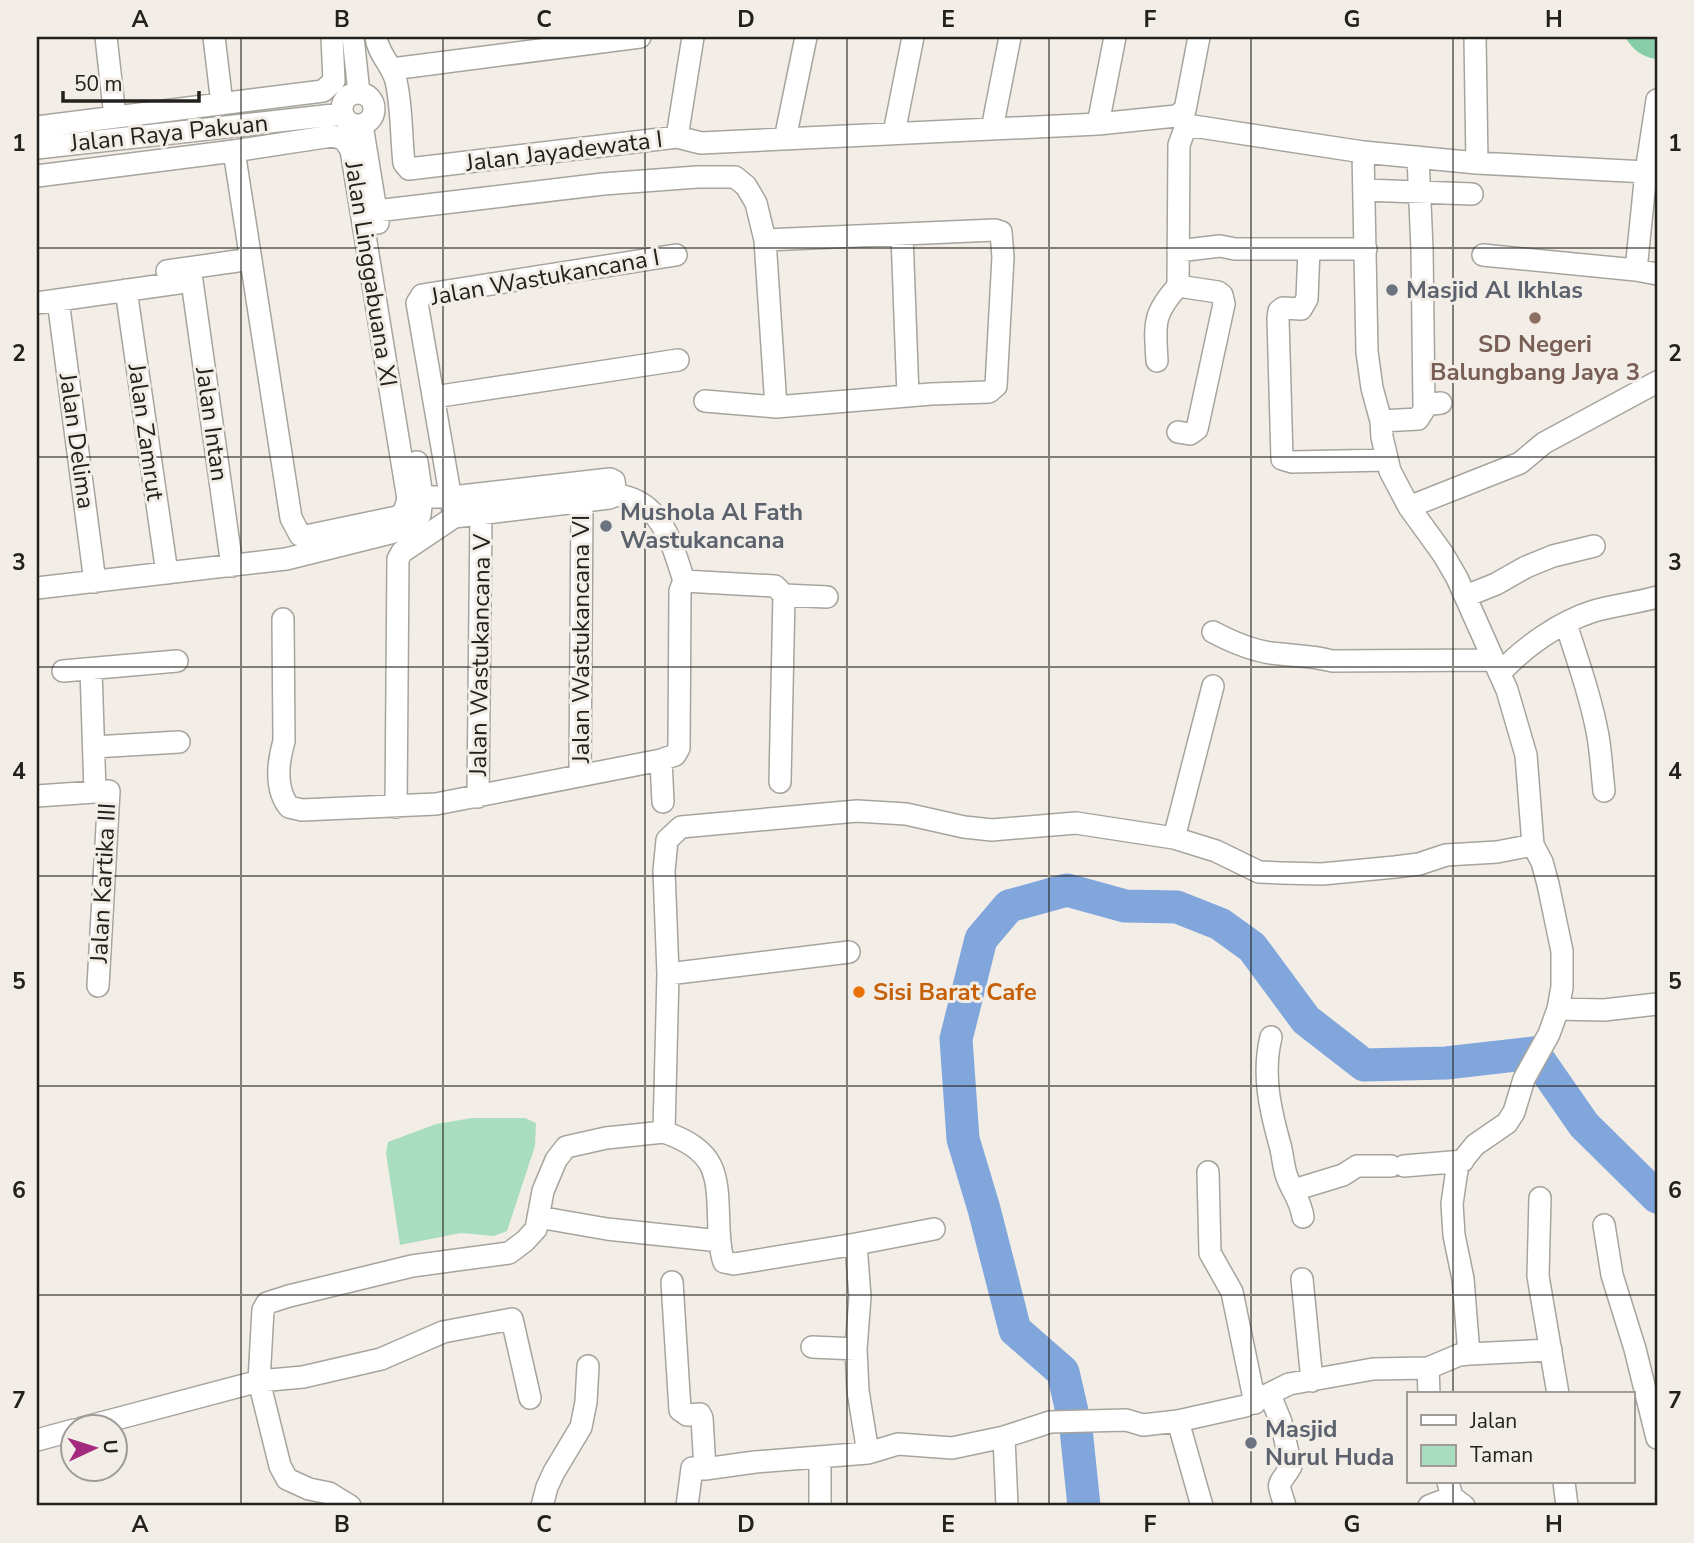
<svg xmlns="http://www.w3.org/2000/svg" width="1694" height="1543" font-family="'Nunito Sans',sans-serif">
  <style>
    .green { fill: #a9ddc0 }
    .forest { fill: #87cda7 }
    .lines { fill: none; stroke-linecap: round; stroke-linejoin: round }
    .river { stroke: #80a6dc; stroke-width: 33 }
    .minor-casing { stroke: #a7a49d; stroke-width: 24 }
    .minor { stroke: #fff; stroke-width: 21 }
    .grid { fill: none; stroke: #22211e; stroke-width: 2; stroke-opacity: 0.55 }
    .worship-dot { fill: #6b7280; stroke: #f2eee7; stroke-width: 2.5 }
    .education-dot { fill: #8d6e63; stroke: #f2eee7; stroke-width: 2.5 }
    .food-dot { fill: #e8710a; stroke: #f2eee7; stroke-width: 2.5 }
    .labels { text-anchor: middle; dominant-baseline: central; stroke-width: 6; stroke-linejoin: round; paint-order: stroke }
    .street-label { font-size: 24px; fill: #22211e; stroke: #f2eee7 }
    .worship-label { font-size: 24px; font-weight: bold; fill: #5b616d; stroke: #f2eee7; text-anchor: start }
    .education-label { font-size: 24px; font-weight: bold; fill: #785e54; stroke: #f2eee7 }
    .food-label { font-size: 24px; font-weight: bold; fill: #c56008; stroke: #f2eee7; text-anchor: start }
    .neatline { fill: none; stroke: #22211e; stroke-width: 2.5 }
    .grid-label { font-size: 23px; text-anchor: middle; font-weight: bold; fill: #22211e }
  </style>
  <rect width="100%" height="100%" fill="#f2eee7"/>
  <path class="green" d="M472 1118H525L536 1123 535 1146 507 1231 494 1236 461 1233 400 1245 386 1153 388 1142 436 1124Z"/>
  <path class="forest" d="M1625 37H1657V59C1643 58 1632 49 1625 37Z"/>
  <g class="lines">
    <path class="river" d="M1084 1506 1076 1429 1063 1372 1015 1330 984 1209 963 1139 956 1039 981 939 1009 906 1067 890 1125 906 1177 907 1220 924 1252 947 1306 1020 1364 1065 1446 1063 1534 1053 1584 1125 1657 1197"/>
    <defs>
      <path id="minor" d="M106 37 115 117
        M214 37 222 104
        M353 37 359 93
        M376 37C378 54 392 65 396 81 402 107 401 137 404 163L409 169 677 137 701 143 743 141 1098 124 1176 116 1185 110 1199 37
        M1475 37 1477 163
        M392 69 640 37
        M342 109a16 16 0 1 1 32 0a16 16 0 1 1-32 0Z
        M1098 124 1115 37
        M362 125 378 223
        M37 127 323 91 334 81 332 37
        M992 129 1010 37
        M894 133 913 37
        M332 136 344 139 351 150 408 499 404 512 397 517 306 536 300 535 291 518 234 151Z
        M677 137 693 37
        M785 139 806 37
        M37 148 342 114
        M1418 157 1422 249 1424 405 1441 403
        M37 176 234 151
        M1364 190 1472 194
        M376 211 603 184 697 177H735L746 186 756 203 765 240 776 407 931 394 989 392 996 386 1003 257 1001 232 995 230 765 240
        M902 235 908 396
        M1309 249 1307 299 1301 309 1283 308 1279 311 1278 318 1282 459 1292 462 1387 460
        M1178 251 1220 246 1235 249H1366
        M1483 255 1636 270 1657 274
        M1636 270 1646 172
        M167 271 251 259
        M126 290 167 573
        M58 300 95 582
        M37 303 192 281 232 566
        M1157 361C1155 324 1152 315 1178 286
        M434 397 678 360
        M705 401 776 407
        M1381 421 1418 419 1427 405
        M1178 432 1190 434 1197 429 1224 304 1222 295 1218 292 1178 286 1179 145 1184 131 1193 126 1363 152
        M616 495C661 500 672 543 684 581
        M1409 507 1520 463 1544 443 1657 382
        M453 511 417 303 422 295 676 255
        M684 581 775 586 784 595 780 782
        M37 588 286 559 402 530 420 515 422 497 417 462
        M784 595 827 597
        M1466 596 1496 584 1526 567 1553 556 1594 546
        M283 619 284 741C278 762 275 789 289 807L302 810 436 804 661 760 675 755 679 748 680 591 684 581
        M1566 624C1578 661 1591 698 1598 736 1601 754 1602 773 1604 791
        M1213 632C1232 642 1250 650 1271 653 1292 656 1311 655 1332 661L1494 660
        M91 669 95 792
        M63 671 177 661
        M1500 673C1524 647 1559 622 1594 611 1615 605 1636 603 1657 597
        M94 747 179 742
        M661 760 663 802
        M580 776 582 502
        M37 796 109 791 98 986
        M478 797 481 513
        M396 807 398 559 402 552 454 517 609 498 616 495 614 481 610 479 452 497H422
        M1174 838 1213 686
        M668 974 849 952
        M1558 1009 1604 1010 1657 1004
        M1271 1037C1262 1074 1270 1109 1280 1145 1283 1155 1283 1167 1287 1177 1293 1193 1300 1199 1303 1217
        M664 1132C721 1152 717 1177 719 1230 720 1241 720 1252 724 1262L734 1264 856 1244 860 1297 856 1349 858 1391 868 1453
        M1404 1166 1463 1161
        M1208 1172 1210 1253 1232 1292 1255 1403
        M1294 1190 1343 1175 1357 1166H1391
        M1540 1198 1538 1276 1558 1394
        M538 1217 607 1229 720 1241
        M1604 1225 1612 1275 1635 1349 1657 1438
        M856 1244 934 1229
        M1302 1279 1312 1381
        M672 1282 680 1410 687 1415 700 1414 702 1418 705 1469
        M812 1347 856 1349
        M1469 1354 1463 1279 1454 1235 1452 1204 1456 1176 1458 1166 1475 1145 1507 1123 1514 1112 1524 1079 1549 1034 1558 1009 1562 987V951L1548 884 1542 862 1533 845 1526 755 1507 690 1457 578 1443 554 1409 507 1390 471 1382 437 1381 421 1372 388 1367 352 1363 152 1477 163 1646 172 1657 100
        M1428 1368 1429 1394
        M1270 1395 1281 1422 1291 1466C1278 1489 1276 1477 1285 1506
        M1178 1421 1202 1506
        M82 1428 259 1381 303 1377 381 1359 443 1332 512 1319 530 1398
        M1004 1437 1007 1506
        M37 1440 74 1430
        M1448 1482 1452 1497 1464 1506
        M1564 1482 1567 1506
        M350 1506 329 1493 309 1489 287 1479 280 1466 259 1381 263 1310 267 1303 289 1296 412 1266 509 1253 525 1241 536 1229 543 1191 556 1160 566 1147 606 1138 664 1132 668 974 664 871 667 840 681 827 857 811 906 814 964 827 992 830 1076 823 1174 838 1216 851 1259 872 1281 873 1322 874 1395 867 1419 864 1446 855 1497 852 1533 845
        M542 1506 547 1487 554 1472 581 1427 586 1402 588 1366
        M687 1506 692 1468 705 1469 755 1462 868 1453 898 1444 952 1448 1004 1437 1050 1422 1126 1420 1143 1425 1178 1421 1245 1406 1289 1384 1373 1369 1428 1368 1459 1355 1469 1354 1551 1350
        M820 1506V1457
        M1429 1506 1452 1497"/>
    </defs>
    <use href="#minor" class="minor-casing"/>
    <use href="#minor" class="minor"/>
  </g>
  <path class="grid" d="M241 37V1506M443 37V1506M645 37V1506M847 37V1506M1049 37V1506M1251 37V1506M1453 37V1394M37 248H1657M37 457H1657M37 667H1657M37 876H1657M37 1086H1657M37 1295H1657M1453 1482V1506"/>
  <g class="worship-dot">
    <circle cx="1392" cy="290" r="7"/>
    <circle cx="606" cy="526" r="7"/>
    <circle cx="1251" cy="1443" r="7"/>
  </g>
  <circle class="education-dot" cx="1535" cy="318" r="7"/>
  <circle class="food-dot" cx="859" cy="992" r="7"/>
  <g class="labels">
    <g class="street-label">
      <text transform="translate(169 133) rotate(-6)">Jalan Raya Pakuan</text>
      <text transform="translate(564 151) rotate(-7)">Jalan Jayadewata I</text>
      <text transform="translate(371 274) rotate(81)">Jalan Linggabuana XI</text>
      <text transform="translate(545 277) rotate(-10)">Jalan Wastukancana I</text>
      <text transform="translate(212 424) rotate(82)">Jalan Intan</text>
      <text transform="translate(146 432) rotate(82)">Jalan Zamrut</text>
      <text transform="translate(77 441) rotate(82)">Jalan Delima</text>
      <text transform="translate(581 639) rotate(-90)">Jalan Wastukancana VI</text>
      <text transform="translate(480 655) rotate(-89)">Jalan Wastukancana V</text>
      <text transform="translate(103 883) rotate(-87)">Jalan Kartika III</text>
    </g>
    <g class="worship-label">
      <text x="1406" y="290">Masjid Al Ikhlas</text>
      <text x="620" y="512">Mushola Al Fath<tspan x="620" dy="28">Wastukancana</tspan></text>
      <text x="1265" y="1429">Masjid<tspan x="1265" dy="28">Nurul Huda</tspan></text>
    </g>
    <g class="education-label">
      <text x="1535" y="344">SD Negeri<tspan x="1535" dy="28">Balungbang Jaya 3</tspan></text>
    </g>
    <g class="food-label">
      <text x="873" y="992">Sisi Barat Cafe</text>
    </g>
  </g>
  <rect width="1694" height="1543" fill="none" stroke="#f2eee7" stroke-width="77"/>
  <rect x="1407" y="1392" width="228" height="91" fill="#f2eee7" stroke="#9f9c97" stroke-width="2"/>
  <rect x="1421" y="1415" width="35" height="10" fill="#ffffff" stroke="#9f9c97" stroke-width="2"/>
  <text x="1470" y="1428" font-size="21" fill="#22211e">Jalan</text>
  <rect x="1421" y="1445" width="35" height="21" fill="#a9ddc0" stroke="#9f9c97" stroke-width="2"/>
  <text x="1470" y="1462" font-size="21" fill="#22211e">Taman</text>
  <g transform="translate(94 1448) rotate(86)"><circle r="33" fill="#f2eee7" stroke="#9f9c97" stroke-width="2"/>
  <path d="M0-5L12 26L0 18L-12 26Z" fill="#a42a7f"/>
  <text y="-10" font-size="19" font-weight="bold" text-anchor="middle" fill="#22211e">U</text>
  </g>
  <path d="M63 91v10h136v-10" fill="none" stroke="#22211e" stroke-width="3.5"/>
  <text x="74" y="91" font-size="21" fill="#22211e" stroke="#f2eee7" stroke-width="5" paint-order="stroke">50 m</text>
  <rect x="38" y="38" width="1618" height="1466" class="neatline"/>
  <g class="grid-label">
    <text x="140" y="27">A</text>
    <text x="342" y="27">B</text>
    <text x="544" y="27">C</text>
    <text x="746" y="27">D</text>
    <text x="948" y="27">E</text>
    <text x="1150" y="27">F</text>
    <text x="1352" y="27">G</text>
    <text x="1554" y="27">H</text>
    <text x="19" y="151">1</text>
    <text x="1675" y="151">1</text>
    <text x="19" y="361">2</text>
    <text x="1675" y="361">2</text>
    <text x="19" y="570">3</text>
    <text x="1675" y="570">3</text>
    <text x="19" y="779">4</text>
    <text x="1675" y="779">4</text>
    <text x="19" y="989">5</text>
    <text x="1675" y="989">5</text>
    <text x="19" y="1198">6</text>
    <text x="1675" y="1198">6</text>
    <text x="19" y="1408">7</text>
    <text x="1675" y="1408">7</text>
    <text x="140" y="1532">A</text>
    <text x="342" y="1532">B</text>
    <text x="544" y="1532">C</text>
    <text x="746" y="1532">D</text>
    <text x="948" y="1532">E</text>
    <text x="1150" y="1532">F</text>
    <text x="1352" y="1532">G</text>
    <text x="1554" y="1532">H</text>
  </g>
</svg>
